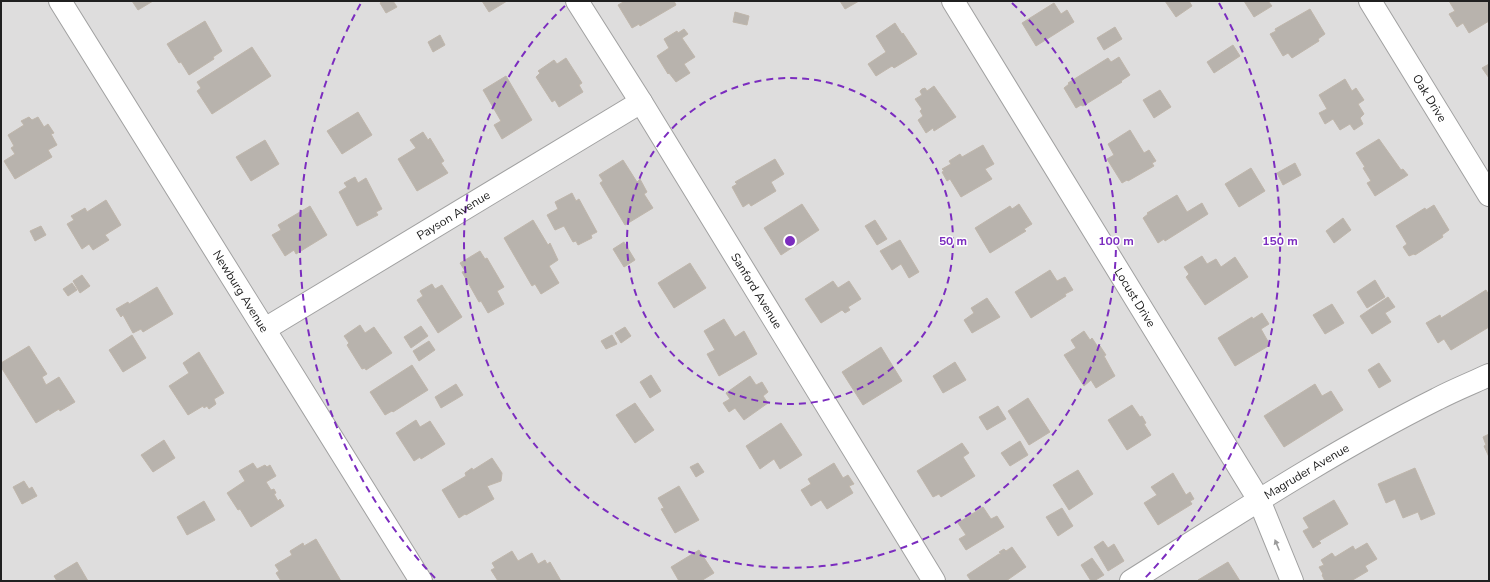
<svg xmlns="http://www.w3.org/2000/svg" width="1490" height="582" font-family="'Nunito Sans',sans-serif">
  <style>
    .residential { fill: #dedddd }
    .building { fill: #b8b3ad; stroke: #bfb6ab }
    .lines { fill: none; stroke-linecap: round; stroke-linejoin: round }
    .minor-casing { stroke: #a1a1a1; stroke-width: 24 }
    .minor { stroke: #fff; stroke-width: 22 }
    .oneway { fill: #9b9b9b }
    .ring { fill: none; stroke: #7b2cbf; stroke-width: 2; stroke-dasharray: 7 5 }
    .labels { text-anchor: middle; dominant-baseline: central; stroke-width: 3; stroke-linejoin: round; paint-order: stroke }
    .street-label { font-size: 12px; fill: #202020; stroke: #fff }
    .centre { fill: #7b2cbf; stroke: #fff; stroke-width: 2 }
    .ring-label { font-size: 12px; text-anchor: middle; font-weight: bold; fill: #7b2cbf; stroke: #fff; stroke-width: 3; stroke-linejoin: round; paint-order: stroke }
  </style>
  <rect width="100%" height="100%" fill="#efede7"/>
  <path class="residential" d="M1 1H1489V581H1Z"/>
  <path class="building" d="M132 1H153L138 10Z
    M383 1H393L397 7 386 13 380 3Z
    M482 1H507L489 12Z
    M625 1H674L676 5 640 26 639 24 632 28 618 5Z
    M840 1H859L845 9Z
    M1165 1H1189L1192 6 1176 17Z
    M1244 1H1268L1272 6 1254 17Z
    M1449 1H1489V21L1469 33 1463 23 1457 27 1449 14 1455 11Z
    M1054 3 1061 14 1067 10 1074 22 1036 46 1022 23Z
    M1310 9 1325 34 1318 39 1319 41 1292 58 1288 53 1283 56 1270 34 1276 31 1275 29Z
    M735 12 749 16 747 25 733 22Z
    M205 21 222 51 213 57 214 59 189 75 181 62 179 63 167 44Z
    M895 23 902 34 903 33 917 54 894 68 892 66 876 76 868 64 886 52 876 36Z
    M1115 27 1122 39 1104 50 1097 38Z
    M684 29 688 34 682 38 695 57 684 64 690 73 676 82 669 73 668 74 657 56 669 48 664 39 677 31 678 33Z
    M440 35 445 45 433 52 428 42Z
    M1233 45 1240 56 1214 73 1207 62Z
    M252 47 271 76 212 114 197 91 201 88 197 82Z
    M1119 57 1130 75 1121 81 1122 82 1083 106 1081 105 1076 108 1064 88 1069 84 1068 83 1108 58 1111 62Z
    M566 58 582 83 579 85 583 92 559 107 555 100 552 102 536 77 540 73 538 71 554 60 557 64Z
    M1489 64V78L1482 68Z
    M506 76 532 120 502 139 494 125 501 121 483 90Z
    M1345 79 1352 91 1356 88 1364 100 1358 104 1364 114 1360 118 1363 124 1354 130 1350 124 1340 130 1333 119 1325 124 1319 113 1327 109 1319 95Z
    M934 86 956 117 934 131 933 128 926 133 918 120 923 116 920 111 922 109 915 99 922 95 920 91 922 89 925 88 927 91Z
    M1160 90 1171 107 1154 118 1143 100Z
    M358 112 372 135 342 154 327 131Z
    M29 117 32 120 38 117 44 127 48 124 54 133 51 134 57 145 48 150 52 157 15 179 4 161 15 154 11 148 14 146 8 135 24 125 21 121Z
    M1130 130 1144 153 1149 150 1156 161 1152 163 1154 166 1128 181 1127 180 1122 183 1107 159 1114 155 1108 144Z
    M423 132 428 140 430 138 444 161 441 163 448 173 417 191 398 159 416 148 410 140Z
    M1379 139 1401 170 1403 169 1408 175 1375 196 1367 183 1371 181 1363 168 1365 167 1356 153Z
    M265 140 279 164 251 181 236 157Z
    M983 145 994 164 985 169 992 179 961 197 950 179 947 181 942 172 944 171 942 169 951 164 949 161 960 154 962 157Z
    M775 159 784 174 771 182 776 191 751 206 749 203 743 207 732 187 737 184 735 182Z
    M623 160 637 182 640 179 647 192 644 194 653 208 625 225 600 183 603 181 599 175Z
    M1295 163 1301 175 1283 185 1277 173Z
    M1251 168 1265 191 1239 207 1225 184Z
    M355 177 358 183 366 178 382 209 376 212 378 215 357 226 339 192 347 187 344 183Z
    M572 193 576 201 579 199 597 232 591 235 592 238 578 245 576 241 573 242 564 226 555 230 547 215 558 209 555 202Z
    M1177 195 1187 212 1202 203 1208 214 1165 241 1164 239 1158 243 1143 218 1148 214 1147 213Z
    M106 200 121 225 105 235 109 240 93 250 89 244 82 249 67 224 74 220 71 216 85 208 87 212Z
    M802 204 819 230 781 255 764 228Z
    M1019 204 1032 224 1024 229 1026 231 990 253 975 228 1010 206 1012 209Z
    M1434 205 1449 230 1442 235 1443 237 1415 255 1414 254 1409 256 1403 247 1407 244 1396 226 1425 208 1426 210Z
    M310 206 327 235 296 254 294 250 285 256 272 235 281 230 278 225Z
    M1343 218 1351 230 1334 243 1326 231Z
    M533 220 548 245 550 243 558 260 549 266 559 283 541 294 535 284 532 286 504 238Z
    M875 220 887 239 877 245 865 226Z
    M41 226 46 235 35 241 30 231Z
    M900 240 919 272 909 278 901 264 892 270 880 251Z
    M624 242 635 260 624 267 613 249Z
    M480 251 485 259 487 258 504 287 497 291 504 304 488 313 481 301 479 302 462 272 465 271 460 263Z
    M1202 256 1207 264 1216 259 1221 267 1235 257 1248 277 1205 305 1186 277 1189 274 1184 267Z
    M690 263 706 288 674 308 658 283Z
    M1050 270 1057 281 1065 277 1073 290 1065 294 1066 296 1031 318 1015 292Z
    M82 275 90 286 80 293 73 281Z
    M1375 280 1385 297 1367 308 1357 292Z
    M833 281 838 288 849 281 861 299 848 307 850 310 845 313 842 310 821 323 805 299Z
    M72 283 77 290 68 296 63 289Z
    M432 284 435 289 442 285 462 317 438 333 417 300 423 296 420 291Z
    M157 287 173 314 143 332 141 329 133 333 123 315 121 317 116 309 128 302 129 304Z
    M1486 290 1489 295V327L1451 350 1444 339 1438 343 1426 323 1440 315 1441 318Z
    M1388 297 1395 307 1385 313 1391 322 1372 334 1360 316Z
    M987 298 1000 317 972 333 964 320 974 313 971 308Z
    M1332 304 1344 323 1325 334 1313 315Z
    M1262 313 1269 324 1261 329 1270 345 1235 366 1218 338 1252 317 1253 319Z
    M724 319 735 337 744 331 757 354 719 376 707 354 715 350 704 331Z
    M360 325 365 333 374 327 392 353 366 370 365 368 362 369 347 345 349 343 344 336Z
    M421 326 428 336 411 348 404 337Z
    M625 327 631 336 621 343 615 333Z
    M1084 331 1090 340 1092 338 1098 347 1100 346 1106 355 1104 356 1115 376 1096 388 1091 380 1084 386 1064 355 1076 348 1071 340Z
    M132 335 146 358 123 372 109 350Z
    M612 335 617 344 606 349 601 341Z
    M429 341 435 350 419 361 413 351Z
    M29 346 47 374 42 377 46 385 59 377 75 402 60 411 59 409 36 423 1 367V363Z
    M881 347 902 381 863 405 842 372Z
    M199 352 224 393 214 399 216 404 209 409 207 406 204 408 203 406 188 415 169 386 189 373 183 363Z
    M955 362 966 380 943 393 933 376Z
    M1379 363 1391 381 1379 388 1368 370Z
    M412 365 428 390 393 412 392 411 385 415 370 392Z
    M651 375 661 391 650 398 640 382Z
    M750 376 756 385 762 382 768 392 763 396 768 403 744 420 735 408 729 412 723 403 730 399 726 393Z
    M456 384 463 395 441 408 435 397Z
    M1315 384 1322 396 1331 391 1343 410 1284 447 1264 416Z
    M1028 398 1050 432 1029 445 1008 411Z
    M635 403 654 430 635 443 616 415Z
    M1132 405 1140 417 1142 416 1146 423 1144 424 1151 435 1127 450 1108 420Z
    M998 406 1006 419 987 430 979 417Z
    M416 420 420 427 430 421 445 444 421 459 420 457 414 461 396 433Z
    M781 423 802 455 780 469 774 459 760 469 746 446Z
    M1489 434V457L1484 446 1486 445 1483 437Z
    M164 440 175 458 153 472 141 455Z
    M1020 441 1028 455 1010 466 1001 453Z
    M962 443 969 453 963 457 975 476 941 497 939 494 933 497 917 471Z
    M492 458 502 473 501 481 487 486 494 499 466 515 465 514 459 518 442 490 466 476 465 473 472 468 473 470Z
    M253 463 257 469 265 465 267 467 270 465 276 476 266 482 271 490 274 489 276 493 274 494 278 501 280 499 284 506 251 527 240 509 238 510 227 493 245 481 239 471Z
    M698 463 704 472 696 477 690 467Z
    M834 463 843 478 848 475 854 484 849 486 853 493 827 509 821 500 811 506 801 490 811 484 808 479Z
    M1415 468 1435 514 1421 520 1418 512 1403 518 1395 499 1386 503 1378 484Z
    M1078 470 1093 494 1069 510 1053 485Z
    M1173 473 1186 495 1190 492 1194 499 1190 501 1192 504 1158 525 1144 503 1157 495 1151 487Z
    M24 481 29 489 32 487 37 496 22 504 13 487Z
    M679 486 699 520 675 533 661 509 664 508 658 498Z
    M1334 500 1348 524 1319 541 1321 543 1313 548 1303 531 1309 528 1303 518Z
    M204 501 215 520 187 535 177 517Z
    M983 507 991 519 997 516 1004 527 966 550 959 539 966 535 958 523Z
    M1062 508 1073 526 1058 536 1046 517Z
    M316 539 341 581H281L276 573 279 571 275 565 292 555 290 551 303 543 304 546Z
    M1103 541 1108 548 1114 544 1124 561 1108 571 1094 547Z
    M1367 543 1377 559 1365 566 1368 571 1351 581H1336L1335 580 1325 581 1322 575 1323 574 1319 567 1324 565 1321 560 1332 553 1335 557 1353 546 1355 550Z
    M1012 547 1026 567 1006 581H971L967 575 999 554H1001L999 552 1004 549 1006 551Z
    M699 550 714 573 701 581H679L671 567Z
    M512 551 518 561 532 553 538 564 545 560 547 564 550 562 561 581H498L491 570 495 568 492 563Z
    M1092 558 1104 575 1094 581H1091L1081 565Z
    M77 562 88 581H57L54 576Z
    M1228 562 1240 581H1199L1198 580Z"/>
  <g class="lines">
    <defs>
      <g id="minor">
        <path id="s1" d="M60 1 421 581"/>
        <path id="s2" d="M577 1 641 102 934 581"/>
        <path id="s3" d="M953 1 1259 500 1292 581"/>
        <path id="s4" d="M1370 1 1489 195"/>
        <path id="s5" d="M265 329 641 102"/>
        <path id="s6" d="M1131 581C1231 518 1331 452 1437 399 1454 390 1472 383 1489 375"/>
      </g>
    </defs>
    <use href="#minor" class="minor-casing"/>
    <use href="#minor" class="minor"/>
  </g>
  <defs><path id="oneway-solid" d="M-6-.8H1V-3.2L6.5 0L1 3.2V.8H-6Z"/></defs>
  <use class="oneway" href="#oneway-solid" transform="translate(1277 545) rotate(-112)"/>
  <g class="ring">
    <circle cx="790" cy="241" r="163"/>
    <path d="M1012 3A326 326 0 1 1 568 3"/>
    <path d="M435 578A490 490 0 0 1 361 3M1219 3A490 490 0 0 1 1145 578"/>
  </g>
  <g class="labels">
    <g class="street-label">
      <text stroke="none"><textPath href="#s4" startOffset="114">Oak Drive</textPath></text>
      <text stroke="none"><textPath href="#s5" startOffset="220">Payson Avenue</textPath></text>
      <text stroke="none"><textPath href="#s2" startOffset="341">Sanford Avenue</textPath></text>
      <text stroke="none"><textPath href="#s1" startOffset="342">Newburg Avenue</textPath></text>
      <text stroke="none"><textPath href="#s3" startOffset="348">Locust Drive</textPath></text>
      <text stroke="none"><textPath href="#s6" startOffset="207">Magruder Avenue</textPath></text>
    </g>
  </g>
  <circle cx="790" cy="241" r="6" class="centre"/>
  <g class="ring-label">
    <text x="953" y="245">50 m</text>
    <text x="1116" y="245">100 m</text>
    <text x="1280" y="245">150 m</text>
  </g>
  <rect width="1490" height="582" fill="none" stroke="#202020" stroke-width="4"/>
</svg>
